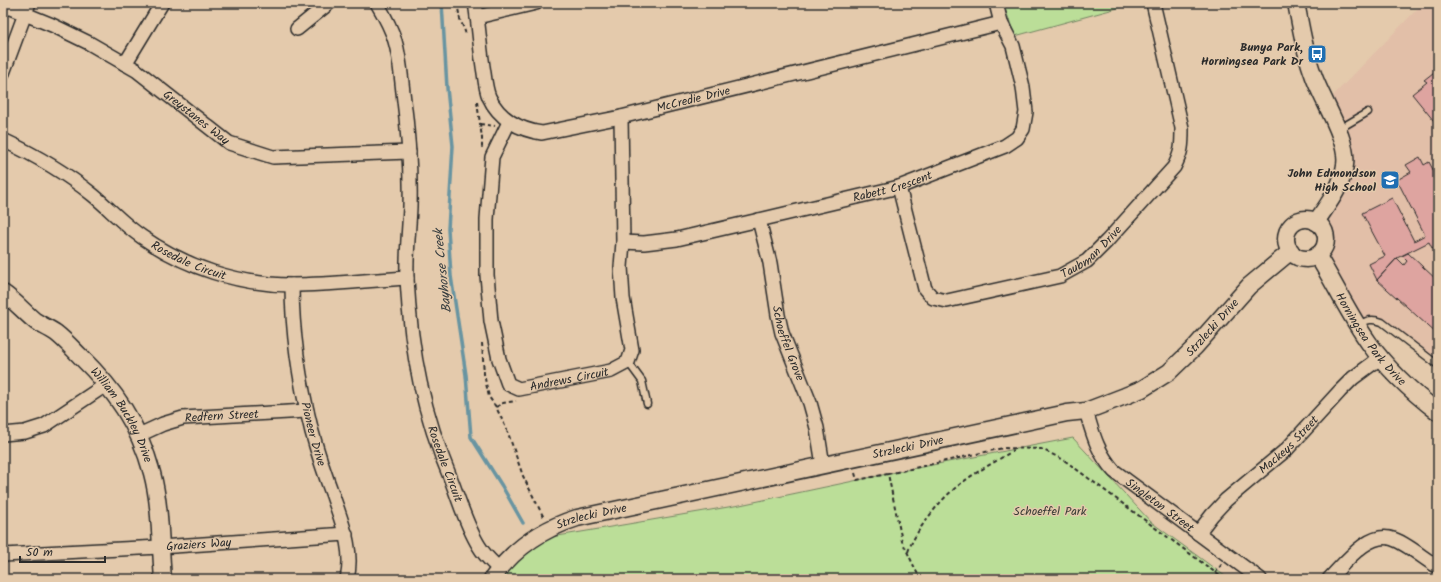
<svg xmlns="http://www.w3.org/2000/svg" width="1441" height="582" font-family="Kalam,sans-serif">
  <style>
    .built { fill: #e2bfa8 }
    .green { fill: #bbde98; stroke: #738462 }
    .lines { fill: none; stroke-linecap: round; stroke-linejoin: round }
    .stream { stroke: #6794a1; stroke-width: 3.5 }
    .building { fill: #dea4a0; stroke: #2b2b2b }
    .service-casing { stroke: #2b2b2b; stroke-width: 9 }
    .minor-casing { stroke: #2b2b2b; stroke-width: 16 }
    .tertiary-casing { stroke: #2b2b2b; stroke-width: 19 }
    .path { stroke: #2b2b2b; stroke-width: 2; stroke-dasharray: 4 3; stroke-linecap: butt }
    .service { stroke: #e4caac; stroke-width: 6 }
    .minor { stroke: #e4caac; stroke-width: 13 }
    .tertiary { stroke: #e4caac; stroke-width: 16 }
    .labels { text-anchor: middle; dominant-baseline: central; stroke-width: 3; stroke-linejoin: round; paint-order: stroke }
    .poi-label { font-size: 12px; font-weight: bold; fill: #2b2b2b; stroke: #e4caac; text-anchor: end }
    .street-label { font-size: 12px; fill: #2b2b2b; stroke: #e4caac }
    .park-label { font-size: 12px; fill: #393d36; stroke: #e4caac }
    .water-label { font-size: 13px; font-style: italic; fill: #353c3f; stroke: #e4caac }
  </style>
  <rect width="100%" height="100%" fill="#e4caac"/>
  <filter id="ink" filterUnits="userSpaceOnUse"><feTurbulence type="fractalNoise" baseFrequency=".025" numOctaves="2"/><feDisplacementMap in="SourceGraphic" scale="8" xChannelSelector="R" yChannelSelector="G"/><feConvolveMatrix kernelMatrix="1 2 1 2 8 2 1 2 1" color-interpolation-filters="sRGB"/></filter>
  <g filter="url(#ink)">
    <path class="built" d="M1423 3H1438V365L1373 319 1358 325 1320 252 1325 246 1326 237 1321 225 1343 176 1326 103Z"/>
    <path class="green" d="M1003 3H1136L1015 36Z
      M1073 438 1151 522 1229 579H502L514 561 546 538 740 505 901 471Z"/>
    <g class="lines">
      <path class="stream" d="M442 3 447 88 453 146 448 229 451 276 466 375 471 437 502 486 523 523"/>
    </g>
    <path class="building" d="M1438 69V126L1412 94 1427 82 1424 80Z
      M1420 157 1424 165 1429 162 1438 179V245L1432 248 1429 242 1397 258 1377 280 1369 264 1385 256 1362 213 1392 198 1414 241 1425 235 1397 180 1411 172 1406 165Z
      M1408 253 1438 281V335L1377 280 1397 258 1404 265 1407 261 1402 256Z"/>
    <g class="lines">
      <defs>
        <path id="service" d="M1339 129 1368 112
          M1358 325C1367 320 1372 318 1382 322L1438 365
          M628 362 642 381 647 404"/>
        <g id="minor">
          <path id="s1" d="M377 3C384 15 391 27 395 41 400 57 401 75 403 92 408 130 411 168 410 207 409 231 406 255 407 279 411 354 423 413 452 482 460 503 467 527 479 546 484 555 492 562 499 569"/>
          <path id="s2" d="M475 3C479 26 480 50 484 73 485 81 486 90 489 97 499 119 520 130 542 133L621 117 1001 23"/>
          <path id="s3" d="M3 5 52 25 89 43 136 70 229 143 273 157 409 152"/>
          <path d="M477 17 536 3"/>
          <path d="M297 29 329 3"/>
          <path d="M125 64 162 3"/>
          <path d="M3 73 29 3"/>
          <path id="s4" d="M509 122 492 157 487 219V275L491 321 499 359 508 384 519 389 611 371 628 362 632 350 623 298 621 267 623 242 621 117"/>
          <path id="s5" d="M3 140C35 155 66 173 93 195 110 209 124 225 142 237 185 267 239 285 292 285 330 285 369 280 407 278"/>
          <path id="s6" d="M899 187 925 289 933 298 947 301 1060 276 1087 261 1107 241 1174 167C1182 152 1182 145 1182 128L1153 3"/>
          <path id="s7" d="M759 220 770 263 778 315 782 333 810 403 817 428 823 465"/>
          <path id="s8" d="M623 242 644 243 677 239 759 220 899 187 1005 146 1017 138 1023 129 1026 112 1023 87 1013 46 1001 23 996 3"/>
          <path id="s9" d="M292 285C292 335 300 384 312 432 318 454 325 475 333 496 342 523 354 550 347 579"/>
          <path id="s10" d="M1086 411C1093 434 1097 452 1114 471L1260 579"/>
          <path d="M3 434 25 432 44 426 107 384"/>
          <path id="s11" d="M139 435 163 424 183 418 307 411"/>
          <path id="s12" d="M1198 533 1212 515 1226 500 1287 449 1340 391 1353 378 1380 358"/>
          <path id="s13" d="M3 555 160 547 346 534"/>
          <path d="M1329 579C1344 564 1369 530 1393 539 1406 543 1423 558 1435 565"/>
        </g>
        <g id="tertiary">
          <path d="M1296 3C1301 27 1304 51 1313 74 1321 99 1349 140 1345 165 1342 187 1328 204 1316 222"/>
          <circle cx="1306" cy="239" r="20"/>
          <path id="s14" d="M1317 255C1335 284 1349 315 1369 343 1388 370 1412 392 1438 412"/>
          <path id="s15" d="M3 293C15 301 24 312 35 321 41 325 49 328 56 333 65 340 72 348 80 356 115 390 139 425 152 473 161 507 160 544 163 579"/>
          <path id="s16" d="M492 579C513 549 542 529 577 518L1067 413 1086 411 1125 396 1142 389 1169 372 1195 347 1249 286 1291 251"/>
        </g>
      </defs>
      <use href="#service" class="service-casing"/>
      <use href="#minor" class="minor-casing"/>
      <use href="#tertiary" class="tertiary-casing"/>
      <path class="path" d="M457 3 460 19 466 34
        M477 102 482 138V149
        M480 124 495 126
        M482 343 484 374 489 397 496 407 507 430 523 476 544 518
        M496 407 503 403 516 401
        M855 473 857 480 888 474 902 541 920 579
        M888 474 1003 448 1041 449 1064 460 1224 579
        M908 552C912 540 919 530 926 520 934 510 942 499 953 490 971 474 994 463 1014 450
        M1211 579 1222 564"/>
      <use href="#service" class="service"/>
      <use href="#minor" class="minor"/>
      <use href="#tertiary" class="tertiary"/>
    </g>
  </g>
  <defs>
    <symbol id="bus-square" viewBox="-11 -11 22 22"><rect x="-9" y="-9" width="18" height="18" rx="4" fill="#1f6fb2" stroke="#e4caac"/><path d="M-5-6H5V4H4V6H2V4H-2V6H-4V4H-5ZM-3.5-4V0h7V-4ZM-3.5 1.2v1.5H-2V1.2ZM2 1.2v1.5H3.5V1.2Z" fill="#fff"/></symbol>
    <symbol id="school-square" viewBox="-11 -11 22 22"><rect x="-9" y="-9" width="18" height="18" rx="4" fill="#1f6fb2" stroke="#e4caac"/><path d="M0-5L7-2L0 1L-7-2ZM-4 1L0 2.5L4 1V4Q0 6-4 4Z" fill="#fff"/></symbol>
  </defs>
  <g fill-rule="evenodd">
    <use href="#bus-square" x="1306" y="43" width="22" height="22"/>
    <use href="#school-square" x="1379" y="169" width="22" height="22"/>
  </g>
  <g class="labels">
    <g class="poi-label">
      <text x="1303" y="47">Bunya Park,<tspan x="1303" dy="14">Horningsea Park Dr</tspan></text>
      <text x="1376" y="173">John Edmondson<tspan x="1376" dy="14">High School</tspan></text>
    </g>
    <g class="street-label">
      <text stroke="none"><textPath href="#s2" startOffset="317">McCredie Drive</textPath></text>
      <text stroke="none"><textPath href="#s3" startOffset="225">Greystanes Way</textPath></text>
      <text stroke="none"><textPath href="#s8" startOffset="276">Rabett Crescent</textPath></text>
      <text stroke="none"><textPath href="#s6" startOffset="287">Taubman Drive</textPath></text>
      <text stroke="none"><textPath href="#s5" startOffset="223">Rosedale Circuit</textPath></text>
      <text stroke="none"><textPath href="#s16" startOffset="781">Strzlecki Drive</textPath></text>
      <text stroke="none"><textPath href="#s14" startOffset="100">Horningsea Park Drive</textPath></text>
      <text stroke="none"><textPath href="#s7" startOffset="127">Schoeffel Grove</textPath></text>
      <text stroke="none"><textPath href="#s4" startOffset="332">Andrews Circuit</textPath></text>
      <text stroke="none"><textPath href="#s15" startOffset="173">William Buckley Drive</textPath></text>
      <text stroke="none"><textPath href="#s11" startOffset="86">Redfern Street</textPath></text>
      <text stroke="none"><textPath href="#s9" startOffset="151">Pioneer Drive</textPath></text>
      <text stroke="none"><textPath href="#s12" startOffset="127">Mackeys Street</textPath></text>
      <text stroke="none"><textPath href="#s16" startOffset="445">Strzlecki Drive</textPath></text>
      <text stroke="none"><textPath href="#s1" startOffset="471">Rosedale Circuit</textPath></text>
      <text stroke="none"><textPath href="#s10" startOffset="124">Singleton Street</textPath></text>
      <text stroke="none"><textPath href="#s16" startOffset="121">Strzlecki Drive</textPath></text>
      <text stroke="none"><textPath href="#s13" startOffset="196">Graziers Way</textPath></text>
    </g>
    <g class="park-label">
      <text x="1050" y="511">Schoeffel Park</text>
    </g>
    <g class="water-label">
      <text transform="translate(443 271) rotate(-96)">Bayhorse Creek</text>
    </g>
  </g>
  <rect width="1441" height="582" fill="none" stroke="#e4caac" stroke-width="16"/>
  <rect x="8" y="8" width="1425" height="566" fill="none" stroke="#2b2b2b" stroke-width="1.5" filter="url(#ink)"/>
  <path d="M20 556v6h85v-6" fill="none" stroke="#2b2b2b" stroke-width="2"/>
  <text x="26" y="556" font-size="12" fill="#2b2b2b" stroke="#e4caac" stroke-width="3" paint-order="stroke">50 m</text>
</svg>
